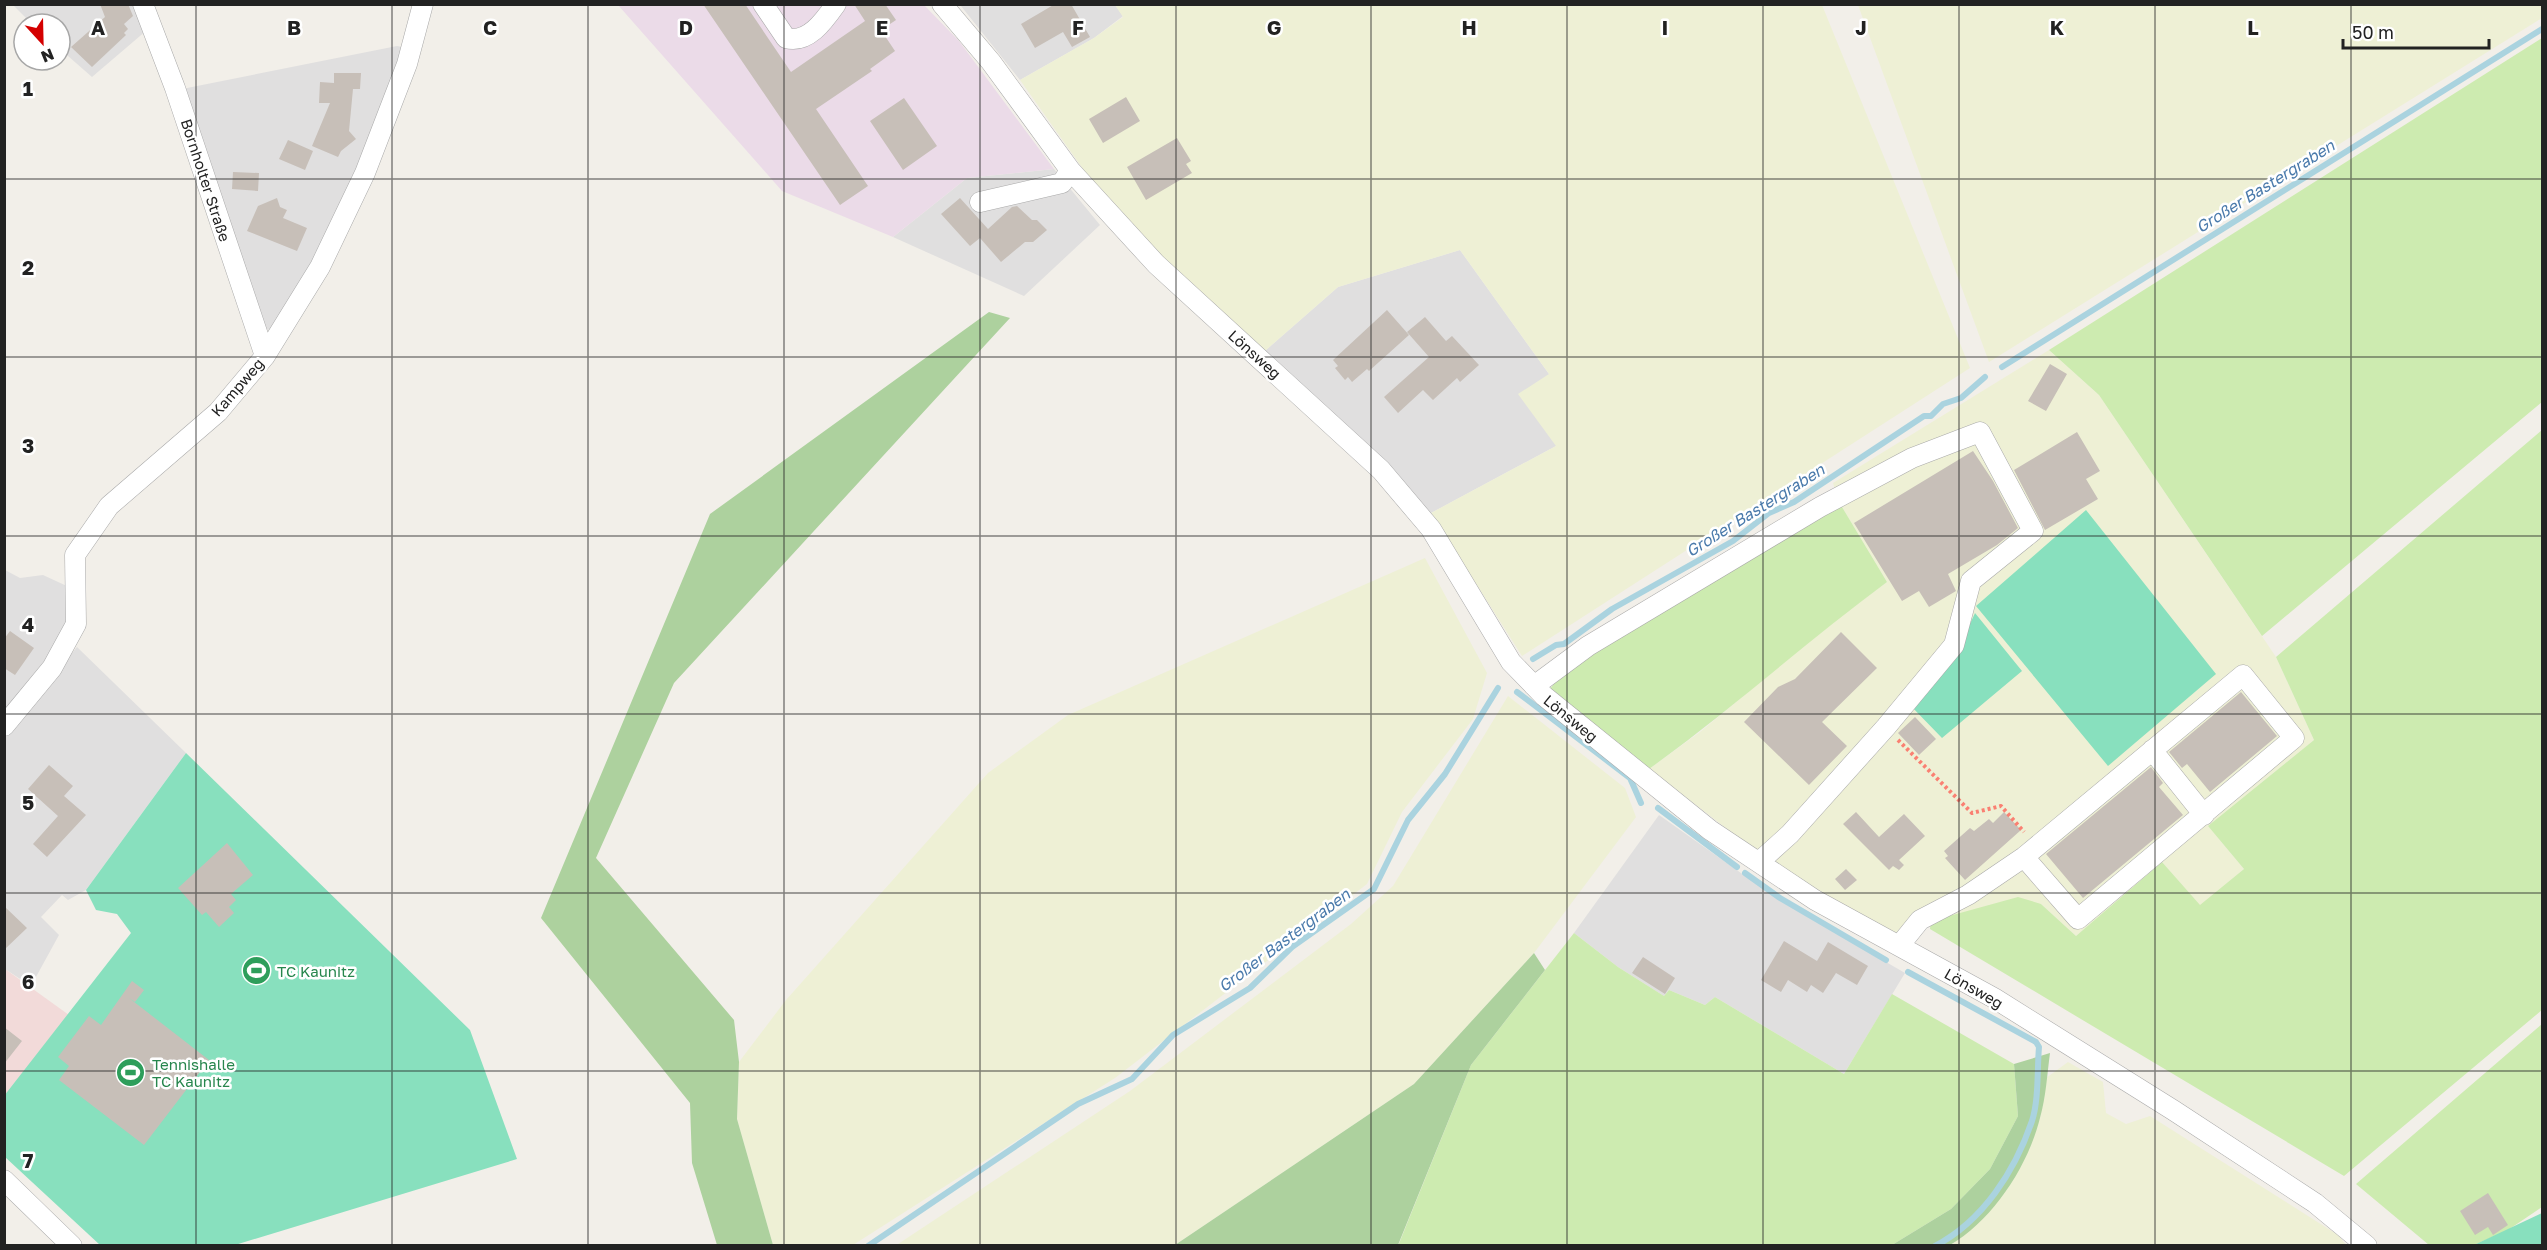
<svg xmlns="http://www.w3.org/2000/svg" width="2547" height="1250" font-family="'Golos Text',sans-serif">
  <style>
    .residential { fill: #e0dfdf }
    .commercial { fill: #f2dad9 }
    .industrial { fill: #ebdbe8 }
    .farmland { fill: #eef0d5 }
    .grass { fill: #cdebb0 }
    .forest { fill: #add19e }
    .pitch { fill: #88e0be }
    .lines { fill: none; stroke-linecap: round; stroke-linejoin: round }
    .stream { stroke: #aad3df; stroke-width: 6 }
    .building { fill: #c7bfb8 }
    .minor-casing { stroke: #a9a9a9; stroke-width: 21 }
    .path { stroke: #fa8072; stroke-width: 4; stroke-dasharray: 3 3; stroke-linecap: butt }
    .minor { stroke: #fff; stroke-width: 20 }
    .grid { fill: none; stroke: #222; stroke-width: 1.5; stroke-opacity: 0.55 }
    .labels { text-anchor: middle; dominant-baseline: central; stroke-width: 5; stroke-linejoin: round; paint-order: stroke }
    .street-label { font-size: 15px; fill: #222; stroke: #fff }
    .leisure-label { font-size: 15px; fill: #27864d; stroke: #fff; text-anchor: start }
    .water-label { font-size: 16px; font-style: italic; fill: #4a7aab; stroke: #fff }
    .grid-label { font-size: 20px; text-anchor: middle; font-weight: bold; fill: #222; stroke: #fff; stroke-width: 5; stroke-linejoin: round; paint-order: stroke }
  </style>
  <rect width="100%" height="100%" fill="#f2efe9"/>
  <path class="residential" d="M964 4 1115 5 1123 16 1094 38 1020 80 961 6Z
    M13 5H136L147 30 92 77 60 49V24H32Z
    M397 46 402 47 387 91 353 177 311 269 273 331 259 327 182 89Z
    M1054 169 1100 225 1024 296 893 237 967 178Z
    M1460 250 1549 374 1556 446 1431 513 1265 351 1338 287Z
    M5 570 20 578 43 575 69 587 71 620 48 663 5 714Z
    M77 647 186 753 86 890 68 900 62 895 41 917 59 935 31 986 5 969V735Z
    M1659 815 1779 900 1905 973 1844 1074 1715 997 1705 1005 1669 990 1664 996 1618 967 1574 933Z"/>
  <path class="commercial" d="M5 969 69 1015 5 1096Z"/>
  <path class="industrial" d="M618 5H924L959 41 1054 169 967 178 893 237 782 191Z"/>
  <path class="farmland" d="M2542 4V18L1989 362 1858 5Z
    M1115 5H1822L1970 368 1522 656 1431 513 1556 446 1518 394 1549 374 1460 250 1338 287 1265 351 1168 264 1095 186 1020 80 1094 38 1123 17Z
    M2049 350 2099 395 2276 657 2314 740 2208 826 2244 869 2200 906 2162 862 2076 936 2041 904 1931 921 1911 944 1774 865 1649 769 1700 732 1833 622 1887 582 1839 502 1833 483Z
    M1425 558 1487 673 1473 719 1402 812 1367 884 1115 1078 853 1245H773L737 1119 739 1062 786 1000 988 773 1068 715Z
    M1508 696 1625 788 1636 817 1534 953 1414 1084 1175 1245 895 1246 1130 1091 1351 924 1393 886Z
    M2068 1062 2103 1082 2106 1113 2126 1124 2150 1116 2338 1235 2346 1245 1950 1246 1984 1217 2040 1119 2046 1078Z"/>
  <path class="grass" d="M2542 38V402L2262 636 2099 395 2049 350Z
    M2542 430V1010L2344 1176 1930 929 1931 921 2018 897 2041 904 2076 936 2162 862 2200 905 2244 869 2208 826 2314 740 2276 657Z
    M1839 502 1887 582C1806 642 1731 710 1649 769L1548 691 1569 666 1620 638Z
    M1574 933 1618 967 1664 996 1669 990 1705 1005 1715 997 1844 1074 1892 994 2014 1064 2018 1116 1990 1169 1951 1209 1892 1245 1398 1246 1471 1065Z
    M2542 1024V1207L2508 1230 2474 1245H2429L2356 1184Z"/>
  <path class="forest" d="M989 312 1010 318 674 683 596 858 734 1020 739 1062 737 1119 773 1245H717L692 1163 690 1103 541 918 710 514Z
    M1534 953 1545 970 1471 1065 1398 1245H1175L1414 1084Z
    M2050 1053C2047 1075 2046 1097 2040 1118 2028 1166 1993 1220 1950 1245H1892L1951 1209 1990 1169 2018 1116 2014 1064Z"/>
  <path class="pitch" d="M2086 510 2216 674 2108 766 1976 606Z
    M1975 613 2022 671 1942 738 1909 704 1958 650Z
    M186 753 470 1030 517 1159 235 1245H100L5 1157 4 1096 131 933 117 914 96 910 86 890Z
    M2542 1213V1245H2474Z"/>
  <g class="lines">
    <path class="stream" d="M2002 367 2542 29
      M1533 659 1556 645 1564 644 1612 609 1733 541 1769 513 1794 502 1924 416H1931L1943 404 1961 398 1985 377
      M1517 692 1630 778 1641 803
      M1658 808 1737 867
      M1745 873 1780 898 1886 960
      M1908 972 2036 1042 2039 1047C2037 1070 2039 1099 2032 1121 2015 1171 1983 1221 1935 1246
      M868 1246 1078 1104 1132 1079 1173 1035 1250 988 1292 947 1374 889 1408 820 1445 774 1498 688"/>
  </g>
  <path class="building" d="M100 4H128L133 16 124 24 128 29 124 33 126 35 92 67 71 47 105 17Z
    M703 4H745L791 72 865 21 854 4H885L896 20 881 30 895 51 870 69 872 71 816 109 868 186 840 205Z
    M1055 4H1071L1090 37 1072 47 1063 32 1035 48 1021 24Z
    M334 73H361L360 89H353L349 131 356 139 341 151 338 157 312 146 330 103H319L320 82 334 83Z
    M1126 97 1140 121 1103 143 1089 119Z
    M904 98 937 146 903 170 870 121Z
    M1177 138 1191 161 1186 164 1192 173 1146 200 1127 167Z
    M288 140 313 151 305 170 279 159Z
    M233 172 259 173 258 191 232 189Z
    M277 198 280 207 287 210 283 218 307 228 297 251 247 231 258 206Z
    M960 198 988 229 1012 207 1017 206 1032 220H1037L1047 230 1033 242H1025L1001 262 980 238 970 246 941 214Z
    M1387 310 1409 335 1369 371 1367 369 1352 382 1348 377 1345 380 1335 368 1338 366 1333 360Z
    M1425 317 1446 341 1452 336 1479 365 1460 382 1457 378 1433 400 1423 390 1398 413 1384 397 1429 357 1407 332Z
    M2050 364 2067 374 2046 411 2028 401Z
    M2077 432 2100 471 2086 479 2098 499 2045 530 2014 470Z
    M1973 451 1993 481 2018 528 1997 545 1948 574 1956 591 1929 607 1919 591 1902 601 1854 523Z
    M10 631 34 648 15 675 4 668V639Z
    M1841 632 1877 668 1822 722 1847 746 1809 785 1744 722 1778 687 1795 679Z
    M2241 692 2277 736 2210 792 2187 764 2182 768 2169 752Z
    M1915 717 1936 739 1919 755 1898 733Z
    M49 765 73 786 64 796 86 815 47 857 33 844 58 816 28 789Z
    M2151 767 2163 783 2159 787 2183 815 2083 898 2046 854Z
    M1856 812 1879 837 1904 814 1925 836 1899 860 1904 865 1899 870 1893 866 1889 870 1843 824Z
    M2004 812 2021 830 1965 880 1945 858 1948 856 1944 851 1970 828 1974 831 1989 819 1993 823Z
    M227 843 253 875 231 894 236 900 229 907 234 913 219 927 206 912 202 915 178 888Z
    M1846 869 1857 880 1845 890 1835 879Z
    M4 906 27 928 4 950Z
    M1784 941 1817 961 1828 942 1868 966 1857 985 1836 973 1823 993 1811 985 1807 992 1788 980 1781 992 1761 980Z
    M1643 957 1675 978 1665 994 1632 973Z
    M132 981 144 990 135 1002 129 998 209 1060 144 1145 59 1080 69 1066 58 1057 89 1016 101 1025Z
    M4 1027 22 1041 4 1064Z
    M2488 1193 2508 1225 2493 1235 2488 1227 2475 1235 2460 1211Z"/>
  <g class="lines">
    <defs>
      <path id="minor" d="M143 4 175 88 265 356
        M763 4 786 38C808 44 824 21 836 4
        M942 4 991 62 1070 170 1156 264 1381 470 1431 529 1511 662 1544 696 1710 830 1815 900 1994 998 2173 1110 2315 1203 2367 1246
        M980 202 1062 183 1070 170
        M1534 686 1588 646 1820 507 1912 458 1980 432 2033 531 1971 581 1954 645 1886 727 1790 834 1759 862
        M4 726 52 668 76 624 75 555 109 506 218 412 265 356 320 267 365 173 407 64 423 4
        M2152 750 2204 815
        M1899 946 1920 920 1968 895 2024 857 2243 675 2294 738 2078 919 2024 857
        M4 1180 72 1246"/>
    </defs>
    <use href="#minor" class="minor-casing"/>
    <path class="path" d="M1898 740 1972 813 2001 806 2024 832"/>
    <use href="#minor" class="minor"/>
  </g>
  <path class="grid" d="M196 4V1246M392 4V1246M588 4V1246M784 4V1246M980 4V1246M1176 4V1246M1371 4V1246M1567 4V1246M1763 4V1246M1959 4V1246M2155 4V1246M2351 4V1246M4 179H2542M4 357H2542M4 536H2542M4 714H2542M4 893H2542M4 1071H2542"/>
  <defs>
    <symbol id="stadium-disc" viewBox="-11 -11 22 22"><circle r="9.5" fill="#2e9e5b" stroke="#fff"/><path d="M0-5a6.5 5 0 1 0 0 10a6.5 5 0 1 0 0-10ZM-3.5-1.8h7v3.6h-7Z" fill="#fff"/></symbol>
  </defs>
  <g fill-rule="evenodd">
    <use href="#stadium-disc" x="240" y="954" width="33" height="33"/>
    <use href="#stadium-disc" x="114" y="1056" width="33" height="33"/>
  </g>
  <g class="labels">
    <g class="street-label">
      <text transform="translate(206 180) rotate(72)">Bornholter Straße</text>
      <text transform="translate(1255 354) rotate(42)">Lönsweg</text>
      <text transform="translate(237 387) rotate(-49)">Kampweg</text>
      <text transform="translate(1571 718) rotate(39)">Lönsweg</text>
      <text transform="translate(1974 988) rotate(30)">Lönsweg</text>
    </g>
    <g class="leisure-label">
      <text x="277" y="971">TC Kaunitz</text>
      <text x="152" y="1064">Tennishalle<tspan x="152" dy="17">TC Kaunitz</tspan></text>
    </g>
    <g class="water-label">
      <text transform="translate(2265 186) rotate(-32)">Großer Bastergraben</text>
      <text transform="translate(1755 510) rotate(-32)">Großer Bastergraben</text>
      <text transform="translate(1284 940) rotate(-37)">Großer Bastergraben</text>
    </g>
  </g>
  <g class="grid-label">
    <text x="98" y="35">A</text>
    <text x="294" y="35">B</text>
    <text x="490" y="35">C</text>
    <text x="686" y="35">D</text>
    <text x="882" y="35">E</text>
    <text x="1078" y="35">F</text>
    <text x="1274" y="35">G</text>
    <text x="1469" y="35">H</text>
    <text x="1665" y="35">I</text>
    <text x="1861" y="35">J</text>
    <text x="2057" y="35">K</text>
    <text x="2253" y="35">L</text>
    <text x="28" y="96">1</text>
    <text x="28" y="275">2</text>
    <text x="28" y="453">3</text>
    <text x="28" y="632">4</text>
    <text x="28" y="810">5</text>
    <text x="28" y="989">6</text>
    <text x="28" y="1168">7</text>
  </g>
  <rect width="2547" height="1250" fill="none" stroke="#222222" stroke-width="12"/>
  <g transform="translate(42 42) rotate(158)"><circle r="28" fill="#ffffff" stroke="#a7a7a7" stroke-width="1.5"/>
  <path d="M0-4.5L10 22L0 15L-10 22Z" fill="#d40000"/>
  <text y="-9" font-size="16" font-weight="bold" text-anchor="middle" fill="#222222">N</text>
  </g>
  <path d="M2343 39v9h146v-9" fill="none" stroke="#222222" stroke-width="3"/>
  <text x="2352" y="39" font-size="18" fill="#222222" stroke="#ffffff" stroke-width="4.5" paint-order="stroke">50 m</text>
</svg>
